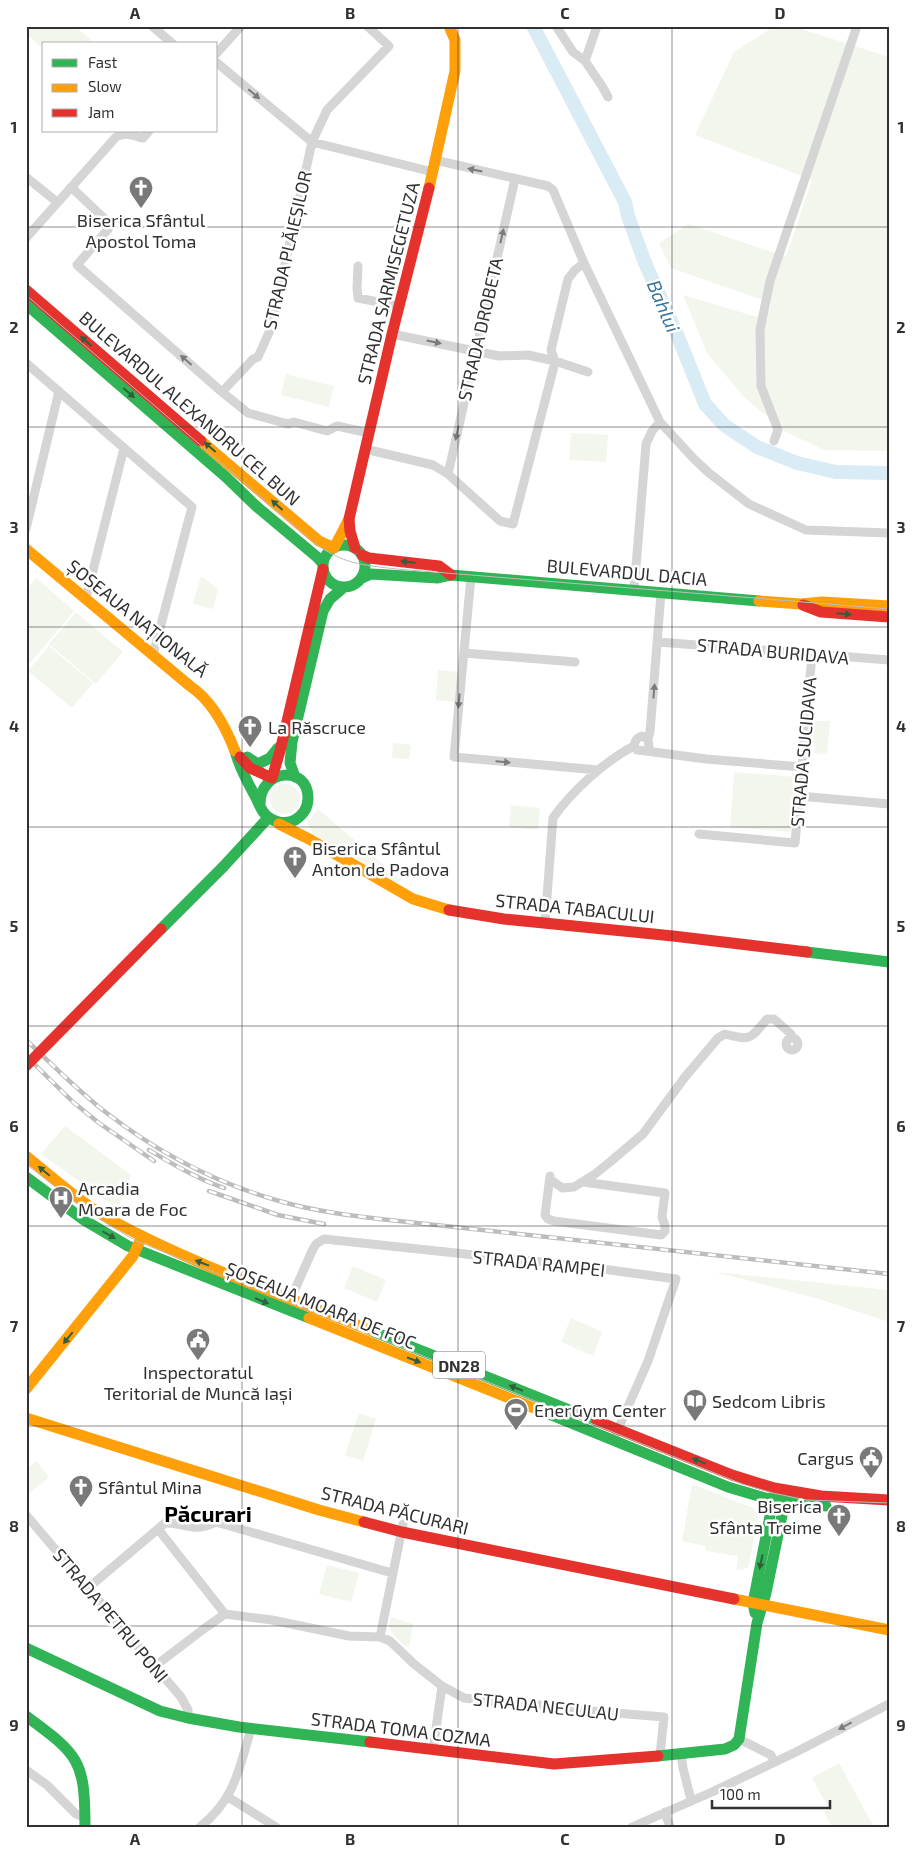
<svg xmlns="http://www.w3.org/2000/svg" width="915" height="1853" font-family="'Exo 2',sans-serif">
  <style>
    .green { fill: #f2f6ed }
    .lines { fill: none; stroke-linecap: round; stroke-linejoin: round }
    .river { stroke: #d9ebf4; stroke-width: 14 }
    .street { stroke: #d5d5d5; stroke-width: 9 }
    .fast { stroke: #30b455; stroke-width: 11 }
    .slow { stroke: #ff9f0a; stroke-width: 11 }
    .jam { stroke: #e5322d; stroke-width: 11 }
    .tram { stroke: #bdbdbd; stroke-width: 1 }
    .rail-casing { stroke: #bdbdbd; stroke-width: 4.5 }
    .rail { stroke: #fff; stroke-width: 2.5; stroke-dasharray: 8; stroke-linecap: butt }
    .fast-bridge { stroke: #30b455; stroke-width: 11 }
    .jam-bridge { stroke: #e5322d; stroke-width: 11 }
    .oneway { fill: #7b7b7b }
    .oneway2 { fill: #315f3e }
    .grid { fill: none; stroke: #313131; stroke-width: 1; stroke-opacity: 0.55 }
    .labels { text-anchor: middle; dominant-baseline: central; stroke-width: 5; stroke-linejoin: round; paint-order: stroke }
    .shield { fill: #fff; stroke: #6f6f6f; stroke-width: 1 }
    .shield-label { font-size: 16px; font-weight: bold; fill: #313131 }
    .poi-label { font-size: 18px; fill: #313131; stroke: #fff; text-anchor: start }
    .street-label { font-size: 18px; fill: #313131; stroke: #fff }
    .water-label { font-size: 19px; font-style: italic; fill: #36769c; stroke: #fff }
    .district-label { font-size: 22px; font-weight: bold; fill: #000; stroke: #fff }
    .neatline { fill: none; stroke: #313131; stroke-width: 2 }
    .grid-label { font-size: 16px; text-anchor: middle; font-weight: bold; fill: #313131 }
  </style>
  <rect width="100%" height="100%" fill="#fff"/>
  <path class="green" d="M26 26H75L96 44H44V50L26 33Z
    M775 26H792L889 57V451L824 450 784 431 744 397 707 353 683 295 767 320 771 303 671 268 659 243 689 224 786 257 812 180 695 135 734 52Z
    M286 374 334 386 329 407 281 395Z
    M571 433 608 435 606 462 569 460Z
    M201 576 218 589 213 609 193 604Z
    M36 578 74 611 26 668V590Z
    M76 612 123 652 96 684 49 644Z
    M49 646 93 683 72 708 28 671Z
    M438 670 458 672 455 702 436 700Z
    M813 721H830L827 754 814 753 815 744 811 743Z
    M393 743 411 745 409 759 392 758Z
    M734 772 796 777 791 832 730 827Z
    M270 799a15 15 0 1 1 30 0a15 15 0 1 1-30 0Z
    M511 805 540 808 538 830 509 827Z
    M318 809 401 880 397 883 313 834 307 822Z
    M65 1126 131 1175 118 1209 41 1154Z
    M353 1266 386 1280 377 1302 344 1288Z
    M715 1272 889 1290V1322L819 1299Z
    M571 1318 602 1332 593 1356 561 1342Z
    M359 1413 376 1419 363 1461 345 1455Z
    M36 1461 49 1477 26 1496V1469Z
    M692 1484 753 1508 758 1515 749 1566C745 1569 742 1571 736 1570L738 1556 706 1551 705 1546 682 1541Z
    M327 1565 359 1573 351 1602 319 1594Z
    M391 1617 413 1624 409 1647C402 1645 391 1634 389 1626 389 1625 391 1618 391 1617Z
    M839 1763 874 1827H832L824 1812 829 1809 812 1778Z"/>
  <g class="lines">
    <path class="river" d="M533 26 625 202 628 216 645 263 679 339 705 404 724 425 757 447 797 463 836 472 889 473"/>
    <path class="street" d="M152 26 173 44
      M367 26 389 46 327 110 312 142 271 328 258 357 253 359 222 392 248 413 288 424 294 422 327 431 337 426 369 433
      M556 26 573 52 585 61 597 26
      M216 54 241 26
      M585 61 602 86 608 97
      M216 62 312 142 433 172
      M435 160 548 186 553 190 584 263 660 422 694 459 709 473 749 504 806 530 889 533
      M26 177 57 202
      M71 187 108 222 109 228 77 265 222 392
      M26 238 116 137C126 131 133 136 143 138L149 131
      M358 266 357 288 358 298 399 306
      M392 334 499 356 528 355 555 361 588 372
      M26 363 192 507 153 655
      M774 441 778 430 761 386 760 330 770 281 857 26
      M365 449 433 465 448 474 500 521 513 524 553 370 555 361 551 350 568 279 575 270 584 263
      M448 474 515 179
      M26 529 59 391
      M471 577 454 757 598 770
      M634 591 646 444 652 431 660 422
      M86 598 124 448
      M658 642 889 660
      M464 653 575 662
      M634 746 637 750 646 751 649 748 648 739 650 732 661 593
      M646 751 706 759 802 767
      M799 796 889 804
      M699 834 795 843 812 655
      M545 923 553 818C571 792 606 760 634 746 635 740 637 738 642 736L648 739
      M786 1044a6 6 0 1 1 12 0a6 6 0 1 1-12 0Z
      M550 1176 545 1215 548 1219 554 1221 661 1235 665 1231V1226L662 1217 665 1193 583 1182
      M550 1179 562 1188 574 1187 595 1174 610 1162 643 1134 685 1077 718 1038 725 1034C752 1041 750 1039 767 1019H774L791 1034V1038
      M289 1303 312 1251 316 1244 324 1239 588 1267 676 1279 648 1361 616 1434
      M26 1515 181 1697 188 1710V1718
      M158 1529 225 1614
      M88 1588 165 1523C176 1522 182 1526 193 1527 200 1528 210 1525 216 1522L392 1573
      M380 1637 390 1641 414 1664 442 1686 464 1698 522 1705H557L578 1710 664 1717 660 1755
      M155 1666 205 1628 225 1614 272 1620 349 1636 380 1637 403 1524
      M739 1739 771 1755 774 1762
      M433 1750 442 1686
      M681 1754 683 1768 691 1800
      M26 1770 47 1785 76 1814 85 1818
      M228 1797 276 1827
      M665 1812 670 1827
      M200 1827C235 1799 239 1769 251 1729
      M632 1827 712 1792 796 1752 889 1704"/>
    <path class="fast" d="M26 304 226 477 256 506 317 557 323 564
      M323 566a21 21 0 1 1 42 0a21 21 0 1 1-42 0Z
      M362 578 371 574 438 578 451 575 759 601
      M235 751C239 767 247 781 255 796 258 801 260 808 264 813 271 822 285 825 295 820 303 815 308 807 308 798 308 764 260 769 260 804
      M247 757 258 764 270 758 278 748
      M295 777 290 763 292 742 323 611 330 599 343 588
      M223 867 268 818
      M807 952 889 962
      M26 1177 84 1220 128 1246 309 1318
      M372 1331 597 1421
      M539 1410 728 1487 765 1498 826 1506
      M755 1613 753 1603 770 1516 765 1498
      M26 1648 160 1711 188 1718 239 1727 370 1742
      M26 1716C79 1755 85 1760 85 1827
      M658 1756 725 1749 734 1745 739 1739 757 1623 766 1593 785 1501 777 1496"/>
    <path class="slow" d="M429 188 455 71V40L449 26
      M201 441 319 541 334 548 349 519
      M26 549 190 686C211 700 226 728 235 751
      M759 601 801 604 822 602 889 606
      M279 824 311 840 413 899 449 910
      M26 1156C53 1178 80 1202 111 1220 194 1265 285 1296 372 1331
      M309 1318 539 1410
      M26 1389 133 1256 142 1236
      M26 1418 319 1510 364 1522
      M734 1599 889 1630"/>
    <path class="jam" d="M26 290 201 441
      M355 548 350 531 349 519 392 334 429 188
      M362 555 369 558 439 566 451 575
      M803 605 821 612 889 617
      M240 757 250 768 272 778 280 751 323 569
      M449 910 504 919 673 936 807 952
      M597 1421 732 1475 774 1488 821 1496 889 1500
      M364 1522 402 1532 734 1599
      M370 1742 554 1764 658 1756"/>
    <path class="tram" d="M26 295 313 542C343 564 361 565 397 569L889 609
      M26 1164C63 1193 98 1221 139 1242L742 1484 773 1493 806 1500 889 1503"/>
    <defs>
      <path id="rail" d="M26 1040C53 1065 79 1092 108 1114 160 1154 221 1185 283 1202 315 1211 348 1215 380 1219L889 1274
        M26 1056 73 1102 99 1123 154 1161
        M149 1150C173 1164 197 1179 224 1188
        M209 1191 278 1215 324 1224"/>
    </defs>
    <use href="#rail" class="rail-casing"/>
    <use href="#rail" class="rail"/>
    <path class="fast-bridge" d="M161 929 223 867"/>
    <path class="jam-bridge" d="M26 1066 161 929"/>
  </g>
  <defs><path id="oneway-solid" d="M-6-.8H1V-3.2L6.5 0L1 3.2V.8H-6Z" transform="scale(1.25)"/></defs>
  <g class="oneway">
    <use href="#oneway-solid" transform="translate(254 94) rotate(40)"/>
    <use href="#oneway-solid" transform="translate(475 170) rotate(-168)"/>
    <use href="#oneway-solid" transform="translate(502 236) rotate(-77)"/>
    <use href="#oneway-solid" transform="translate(434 342) rotate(12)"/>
    <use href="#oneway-solid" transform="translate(186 360) rotate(-139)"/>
    <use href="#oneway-solid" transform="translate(457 433) rotate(102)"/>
    <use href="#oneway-solid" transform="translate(654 691) rotate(-85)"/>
    <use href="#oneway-solid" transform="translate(459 701) rotate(95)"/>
    <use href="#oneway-solid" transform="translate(503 762) rotate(5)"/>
    <use href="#oneway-solid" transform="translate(845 1726) rotate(152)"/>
  </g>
  <g class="oneway2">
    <use href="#oneway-solid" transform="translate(86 341) rotate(-139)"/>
    <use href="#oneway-solid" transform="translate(129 393) rotate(41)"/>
    <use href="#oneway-solid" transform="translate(210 447) rotate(-139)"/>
    <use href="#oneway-solid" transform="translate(277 505) rotate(-138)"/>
    <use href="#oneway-solid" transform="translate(408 562) rotate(-174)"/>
    <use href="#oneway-solid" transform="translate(844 614) rotate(5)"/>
    <use href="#oneway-solid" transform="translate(44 1171) rotate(-140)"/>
    <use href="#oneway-solid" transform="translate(109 1235) rotate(30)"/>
    <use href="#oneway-solid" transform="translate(202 1263) rotate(-159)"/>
    <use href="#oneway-solid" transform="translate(262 1301) rotate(22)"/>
    <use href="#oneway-solid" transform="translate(68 1338) rotate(129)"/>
    <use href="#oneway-solid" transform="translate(414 1360) rotate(21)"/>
    <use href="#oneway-solid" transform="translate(516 1388) rotate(-158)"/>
    <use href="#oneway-solid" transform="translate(699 1461) rotate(-158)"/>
    <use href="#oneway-solid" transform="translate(761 1562) rotate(102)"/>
  </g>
  <path class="grid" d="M242 26V1827M458 26V1827M672 26V1827M26 227H889M26 427H889M26 627H889M26 827H889M26 1026H889M26 1226H889M26 1426H889M26 1626H889"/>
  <defs>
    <symbol id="church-pin" viewBox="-11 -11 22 30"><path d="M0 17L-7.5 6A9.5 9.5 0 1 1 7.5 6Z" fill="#797979" stroke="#fff"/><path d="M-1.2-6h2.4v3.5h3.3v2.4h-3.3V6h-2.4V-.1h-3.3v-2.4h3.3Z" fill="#fff"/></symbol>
    <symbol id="hospital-pin" viewBox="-11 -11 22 30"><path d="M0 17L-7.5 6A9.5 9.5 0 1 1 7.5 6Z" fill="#797979" stroke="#fff"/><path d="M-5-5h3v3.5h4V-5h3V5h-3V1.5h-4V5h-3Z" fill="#fff"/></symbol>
    <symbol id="civic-pin" viewBox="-11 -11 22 30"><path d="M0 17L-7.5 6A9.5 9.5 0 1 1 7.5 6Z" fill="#797979" stroke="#fff"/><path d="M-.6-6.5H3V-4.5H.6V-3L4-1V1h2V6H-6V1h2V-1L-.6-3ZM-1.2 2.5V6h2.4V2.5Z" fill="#fff"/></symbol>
    <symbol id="library-pin" viewBox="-11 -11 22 30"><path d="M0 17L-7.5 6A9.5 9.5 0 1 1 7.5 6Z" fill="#797979" stroke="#fff"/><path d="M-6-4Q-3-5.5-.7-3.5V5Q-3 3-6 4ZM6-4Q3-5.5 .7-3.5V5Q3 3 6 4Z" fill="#fff"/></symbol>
    <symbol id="stadium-pin" viewBox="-11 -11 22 30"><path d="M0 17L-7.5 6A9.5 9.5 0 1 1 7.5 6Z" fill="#797979" stroke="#fff"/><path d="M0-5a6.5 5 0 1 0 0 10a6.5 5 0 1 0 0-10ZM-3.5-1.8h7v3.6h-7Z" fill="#fff"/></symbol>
  </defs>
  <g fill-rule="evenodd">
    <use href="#church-pin" x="127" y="174" width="28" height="38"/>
    <use href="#church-pin" x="236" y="713" width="28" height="38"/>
    <use href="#church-pin" x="281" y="844" width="28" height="38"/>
    <use href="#hospital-pin" x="47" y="1184" width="28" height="38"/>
    <use href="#civic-pin" x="184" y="1326" width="28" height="38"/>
    <use href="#library-pin" x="681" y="1387" width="28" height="38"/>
    <use href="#stadium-pin" x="502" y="1396" width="28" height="38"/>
    <use href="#civic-pin" x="857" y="1444" width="28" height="38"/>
    <use href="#church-pin" x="67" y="1473" width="28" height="38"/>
    <use href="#church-pin" x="825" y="1502" width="28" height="38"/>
  </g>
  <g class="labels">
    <rect class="shield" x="433" y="1351.5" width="52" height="27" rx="4"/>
    <g class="shield-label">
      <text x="459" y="1365">DN28</text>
    </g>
    <g class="poi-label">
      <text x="141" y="220" text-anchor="middle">Biserica Sfântul<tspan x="141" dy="21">Apostol Toma</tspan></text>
      <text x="268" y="727">La Răscruce</text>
      <text x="312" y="848">Biserica Sfântul<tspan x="312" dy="21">Anton de Padova</tspan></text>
      <text x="78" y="1188">Arcadia<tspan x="78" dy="21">Moara de Foc</tspan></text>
      <text x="198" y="1372" text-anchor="middle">Inspectoratul<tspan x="198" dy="21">Teritorial de Muncă Iași</tspan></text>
      <text x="712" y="1401">Sedcom Libris</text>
      <text x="534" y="1410">EnerGym Center</text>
      <text x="854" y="1458" text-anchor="end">Cargus</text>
      <text x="98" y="1487">Sfântul Mina</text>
      <text x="822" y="1506" text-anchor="end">Biserica<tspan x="822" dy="21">Sfânta Treime</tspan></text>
    </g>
    <g class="street-label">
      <text transform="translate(287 250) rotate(-77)">STRADA PLĂIEȘILOR</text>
      <text transform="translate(388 283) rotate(-76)">STRADA SARMISEGETUZA</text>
      <text transform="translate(480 329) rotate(-77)">STRADA DROBETA</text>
      <text transform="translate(190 408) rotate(41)">BULEVARDUL ALEXANDRU CEL BUN</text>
      <text transform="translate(627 572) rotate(5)">BULEVARDUL DACIA</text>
      <text transform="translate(138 618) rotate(39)">ȘOSEAUA NAȚIONALĂ</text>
      <text transform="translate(773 651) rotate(5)">STRADA BURIDAVA</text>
      <text transform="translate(803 752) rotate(-85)">STRADA SUCIDAVA</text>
      <text transform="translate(575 908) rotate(6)">STRADA TABACULUI</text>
      <text transform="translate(539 1263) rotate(6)">STRADA RAMPEI</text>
      <text transform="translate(321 1305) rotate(22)">ȘOSEAUA MOARA DE FOC</text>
      <text transform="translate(395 1510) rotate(14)">STRADA PĂCURARI</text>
      <text transform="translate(111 1615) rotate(50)">STRADA PETRU PONI</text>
      <text transform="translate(546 1706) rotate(6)">STRADA NECULAU</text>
      <text transform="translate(401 1729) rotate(7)">STRADA TOMA COZMA</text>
    </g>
    <g class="water-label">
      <text transform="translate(664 306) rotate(67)">Bahlui</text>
    </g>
    <g class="district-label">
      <text x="208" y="1513">Păcurari</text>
    </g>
  </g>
  <rect width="915" height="1853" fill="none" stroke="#ffffff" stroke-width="55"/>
  <rect x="42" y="42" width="175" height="90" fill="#ffffff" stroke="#adadad"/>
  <rect x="52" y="59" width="25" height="8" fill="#30b455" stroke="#adadad"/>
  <text x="88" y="68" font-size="15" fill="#313131">Fast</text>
  <rect x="52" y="84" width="25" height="8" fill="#ff9f0a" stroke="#adadad"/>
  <text x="88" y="92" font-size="15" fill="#313131">Slow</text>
  <rect x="52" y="109" width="25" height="8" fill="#e5322d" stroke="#adadad"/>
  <text x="88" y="118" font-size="15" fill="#313131">Jam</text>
  <path d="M712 1800v8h118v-8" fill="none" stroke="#313131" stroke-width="2.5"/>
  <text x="720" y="1800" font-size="15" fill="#313131" stroke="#ffffff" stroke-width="4" paint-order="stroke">100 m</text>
  <rect x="28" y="28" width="860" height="1798" class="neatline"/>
  <g class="grid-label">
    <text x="135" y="19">A</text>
    <text x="350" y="19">B</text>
    <text x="565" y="19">C</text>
    <text x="780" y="19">D</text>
    <text x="14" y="133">1</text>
    <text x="901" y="133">1</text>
    <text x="14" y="333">2</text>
    <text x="901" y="333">2</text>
    <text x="14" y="533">3</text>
    <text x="901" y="533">3</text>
    <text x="14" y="732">4</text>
    <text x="901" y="732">4</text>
    <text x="14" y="932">5</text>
    <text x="901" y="932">5</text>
    <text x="14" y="1132">6</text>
    <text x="901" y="1132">6</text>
    <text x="14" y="1332">7</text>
    <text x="901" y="1332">7</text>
    <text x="14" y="1532">8</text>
    <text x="901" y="1532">8</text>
    <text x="14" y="1731">9</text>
    <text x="901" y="1731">9</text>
    <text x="135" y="1845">A</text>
    <text x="350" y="1845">B</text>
    <text x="565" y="1845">C</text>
    <text x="780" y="1845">D</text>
  </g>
</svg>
